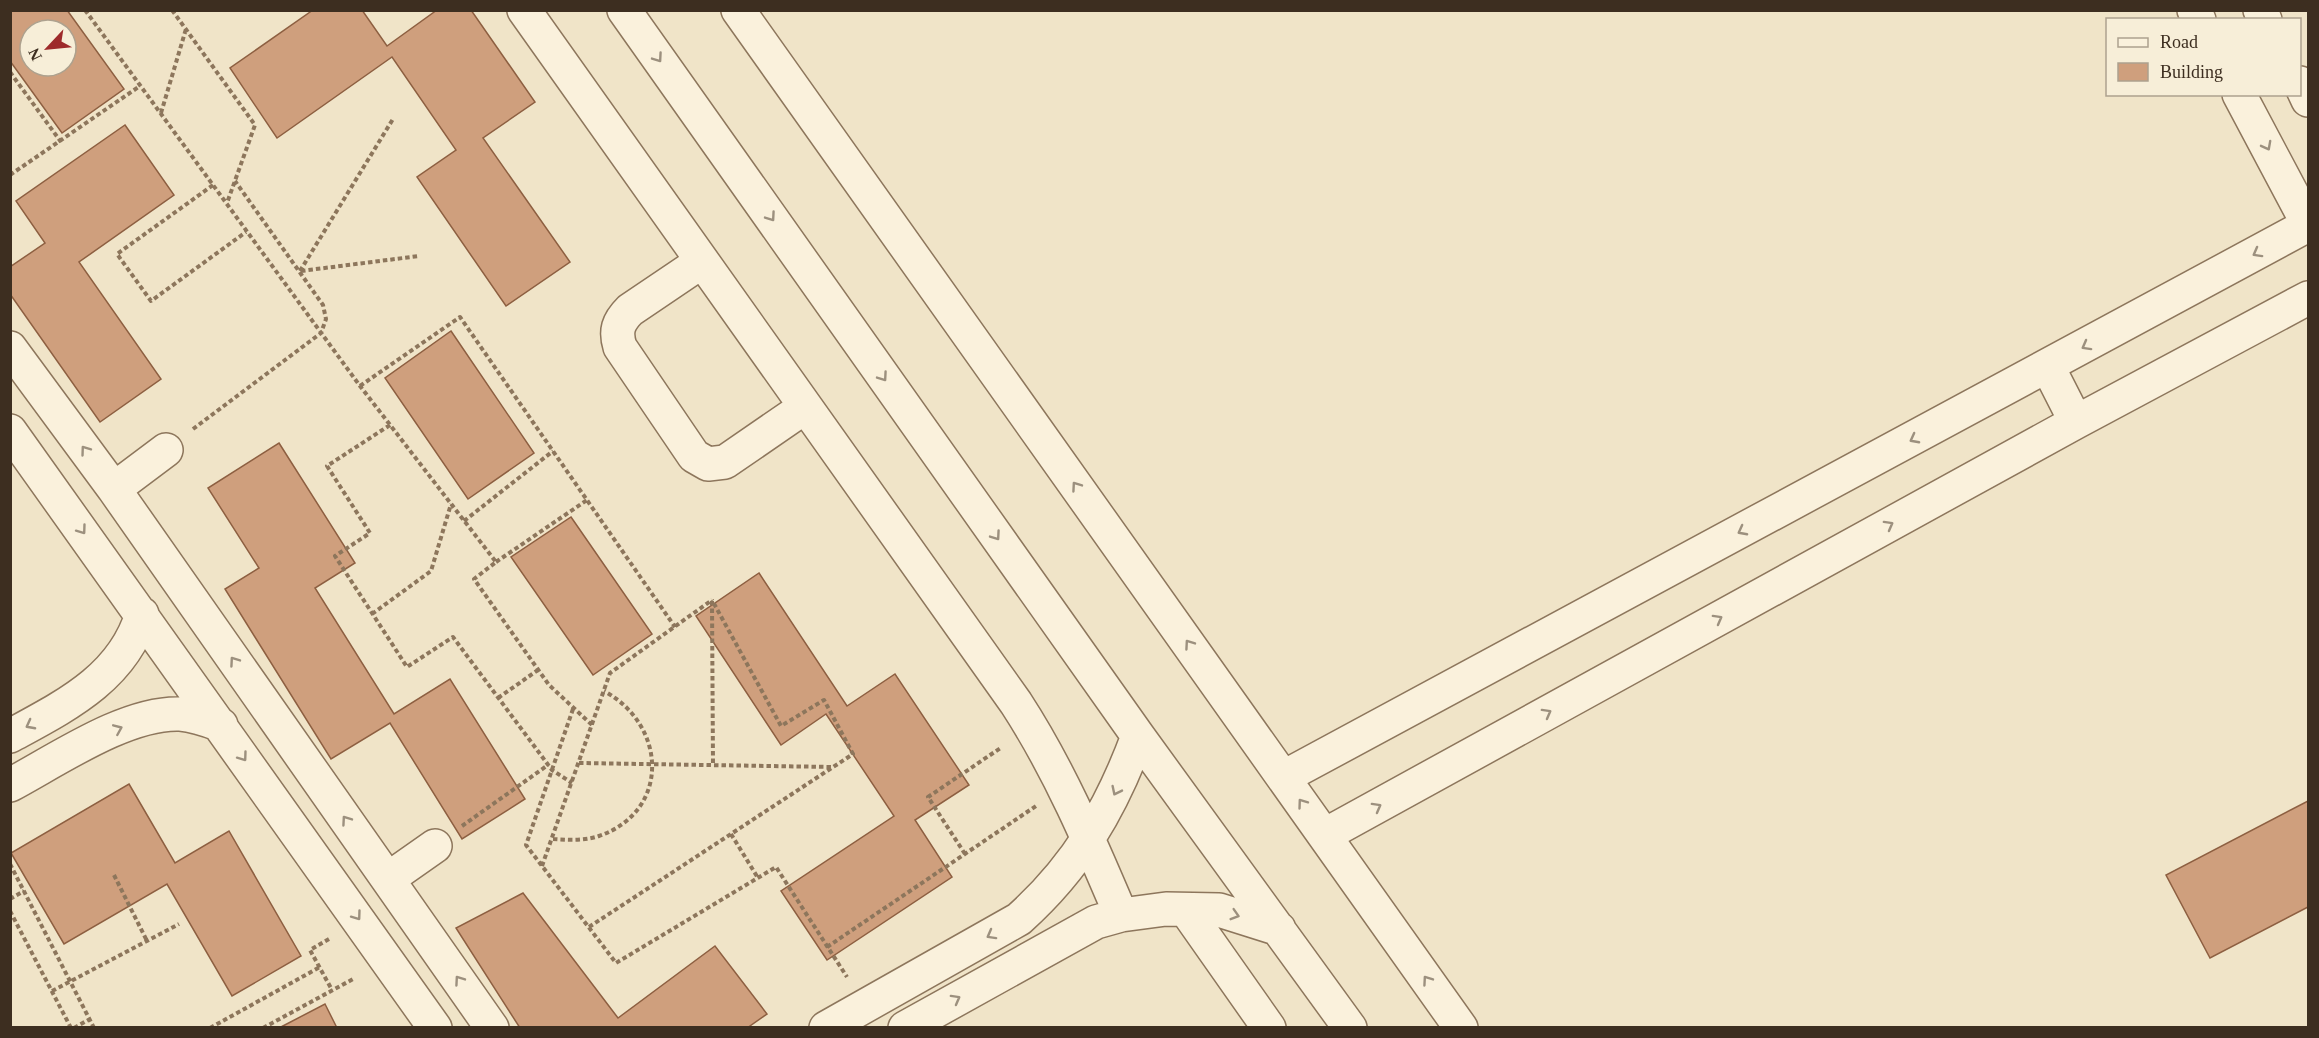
<svg xmlns="http://www.w3.org/2000/svg" width="2319" height="1038" font-family="Georgia,serif">
  <style>
    .building { fill: #cf9f7d; stroke: #8d5f41; stroke-width: 1.5; fill-rule: evenodd }
    .lines { fill: none; stroke-linecap: round; stroke-linejoin: round }
    .minor-casing { stroke: #8d765c; stroke-width: 36 }
    .path { stroke: #8d765c; stroke-width: 4; stroke-dasharray: 4.5 3; stroke-linecap: butt }
    .minor { stroke: #faf1dc; stroke-width: 33 }
    .oneway { stroke: #9c907e }
  </style>
  <rect width="100%" height="100%" fill="#f0e4c8"/>
  <path class="building" d="M10 10H67L124 89 62 133 10 61ZM30 30H66V66H30Z
    M313 10H362L387 46 437 10H471L535 102 483 138 570 262 506 306 417 177 456 150 392 57 277 138 230 68Z
    M125 125 174 195 79 262 161 379 100 422 10 294V267L45 243 16 201Z
    M451 331 534 453 468 499 385 378Z
    M279 443 355 563 315 588 394 714 450 679 525 799 462 839 390 723 331 759 225 589 259 568 208 488Z
    M571 517 652 634 593 675 511 557Z
    M759 573 847 706 895 674 969 785 915 820 952 877 827 960 781 891 894 816 826 714 781 745 696 616Z
    M129 784 175 863 229 831 301 956 232 996 167 884 64 944 11 853Z
    M2308 801V907L2210 958 2166 875Z
    M523 893 618 1018 715 946 767 1014 747 1028H520L456 928Z
    M325 1004 337 1028H279Z"/>
  <g class="lines">
    <defs>
      <path id="minor" d="M524 10 1016 703C1059 769 1090 842 1121 915
        M624 10 1138 736 1350 1028
        M738 10 1461 1028
        M2194 10 2199 20
        M2260 10 2265 20
        M2300 83 2308 100
        M2239 94 2308 224
        M701 262 630 310C618 322 615 331 620 347L694 456 708 464 725 462 805 407
        M10 348 114 489 492 1028
        M2048 367 2076 422
        M10 431 435 1028
        M114 489 166 450
        M10 736C65 706 123 678 142 614
        M1284 777 2308 225
        M10 785C57 760 126 712 180 714 194 715 208 720 221 725
        M1325 835 2076 422 2308 298
        M388 879 435 846
        M1186 910 1269 1028
        M826 1028 1019 919C1077 867 1111 809 1138 736
        M905 1028 1096 922 1121 915 1166 909 1219 910 1279 929"/>
    </defs>
    <use href="#minor" class="minor-casing"/>
    <path class="path" d="M85 10 360 386 496 562 474 579 549 685 592 725
      M172 10 255 125 227 203
      M10 72 61 142
      M161 113 186 29
      M10 175 140 86
      M213 185 117 254 151 301 246 232
      M300 271 393 119
      M301 271 419 256
      M360 386 460 317 675 627
      M390 425 327 466 370 533 335 556 407 667 453 637 552 770 572 783
      M193 429 321 333 326 319 323 305 235 181
      M464 521 553 451
      M496 562 587 500
      M712 601 713 765
      M372 614 431 571 451 504
      M498 698 538 670
      M573 709 526 845 616 963 776 867 847 977
      M579 763 833 767
      M462 826 548 765
      M731 834 758 878
      M553 839C568 840 584 841 599 836 671 811 667 725 604 691
      M965 854 928 797 1002 747
      M10 864 94 1028
      M542 866 610 673 712 600
      M114 875 147 941
      M10 899 24 891
      M10 911 71 1028
      M589 927 853 754 824 700 781 726 712 600
      M329 939 310 950 332 990
      M827 947 1036 806
      M52 991 179 924
      M74 1028 90 1019
      M210 1028 320 967
      M263 1028 355 978"/>
    <use href="#minor" class="minor"/>
  </g>
  <defs><path id="oneway-chevron" d="M-2-3.5L2.5 0L-2 3.5" fill="none" stroke-width="1.6" stroke-linecap="round" stroke-linejoin="round" transform="scale(1.5)"/></defs>
  <g class="oneway">
    <use href="#oneway-chevron" transform="translate(658 58) rotate(55)"/>
    <use href="#oneway-chevron" transform="translate(2267 146) rotate(62)"/>
    <use href="#oneway-chevron" transform="translate(771 217) rotate(55)"/>
    <use href="#oneway-chevron" transform="translate(2257 253) rotate(151)"/>
    <use href="#oneway-chevron" transform="translate(2086 346) rotate(151)"/>
    <use href="#oneway-chevron" transform="translate(883 377) rotate(55)"/>
    <use href="#oneway-chevron" transform="translate(1914 439) rotate(152)"/>
    <use href="#oneway-chevron" transform="translate(85 450) rotate(-126)"/>
    <use href="#oneway-chevron" transform="translate(1076 486) rotate(-125)"/>
    <use href="#oneway-chevron" transform="translate(1889 525) rotate(-29)"/>
    <use href="#oneway-chevron" transform="translate(82 530) rotate(54)"/>
    <use href="#oneway-chevron" transform="translate(1742 531) rotate(152)"/>
    <use href="#oneway-chevron" transform="translate(996 536) rotate(55)"/>
    <use href="#oneway-chevron" transform="translate(1718 619) rotate(-29)"/>
    <use href="#oneway-chevron" transform="translate(1189 644) rotate(-125)"/>
    <use href="#oneway-chevron" transform="translate(234 661) rotate(-125)"/>
    <use href="#oneway-chevron" transform="translate(1547 713) rotate(-29)"/>
    <use href="#oneway-chevron" transform="translate(30 725) rotate(152)"/>
    <use href="#oneway-chevron" transform="translate(118 729) rotate(-23)"/>
    <use href="#oneway-chevron" transform="translate(243 757) rotate(54)"/>
    <use href="#oneway-chevron" transform="translate(1116 791) rotate(116)"/>
    <use href="#oneway-chevron" transform="translate(1302 803) rotate(-126)"/>
    <use href="#oneway-chevron" transform="translate(1377 807) rotate(-29)"/>
    <use href="#oneway-chevron" transform="translate(346 820) rotate(-125)"/>
    <use href="#oneway-chevron" transform="translate(1235 915) rotate(17)"/>
    <use href="#oneway-chevron" transform="translate(357 916) rotate(54)"/>
    <use href="#oneway-chevron" transform="translate(991 935) rotate(151)"/>
    <use href="#oneway-chevron" transform="translate(459 980) rotate(-125)"/>
    <use href="#oneway-chevron" transform="translate(1427 980) rotate(-125)"/>
    <use href="#oneway-chevron" transform="translate(956 999) rotate(-29)"/>
  </g>
  <rect width="2319" height="1038" fill="none" stroke="#3d2e20" stroke-width="24"/>
  <rect x="2106" y="18" width="195" height="78" fill="#f7eed8" stroke="#ada18e" stroke-width="1.5"/>
  <rect x="2118" y="38" width="30" height="9" fill="#faf1dc" stroke="#ada18e" stroke-width="1.5"/>
  <text x="2160" y="48" font-size="18" fill="#3d2e20">Road</text>
  <rect x="2118" y="63" width="30" height="18" fill="#cf9f7d" stroke="#ada18e" stroke-width="1.5"/>
  <text x="2160" y="78" font-size="18" fill="#3d2e20">Building</text>
  <g transform="translate(48 48) rotate(244)"><circle r="28" fill="#f7eed8" stroke="#ada18e" stroke-width="1.5"/>
  <path d="M0-4.5L10 22L0 15L-10 22Z" fill="#9e2a2b"/>
  <text y="-9" font-size="16" font-weight="bold" text-anchor="middle" fill="#3d2e20">N</text>
  </g>
</svg>
